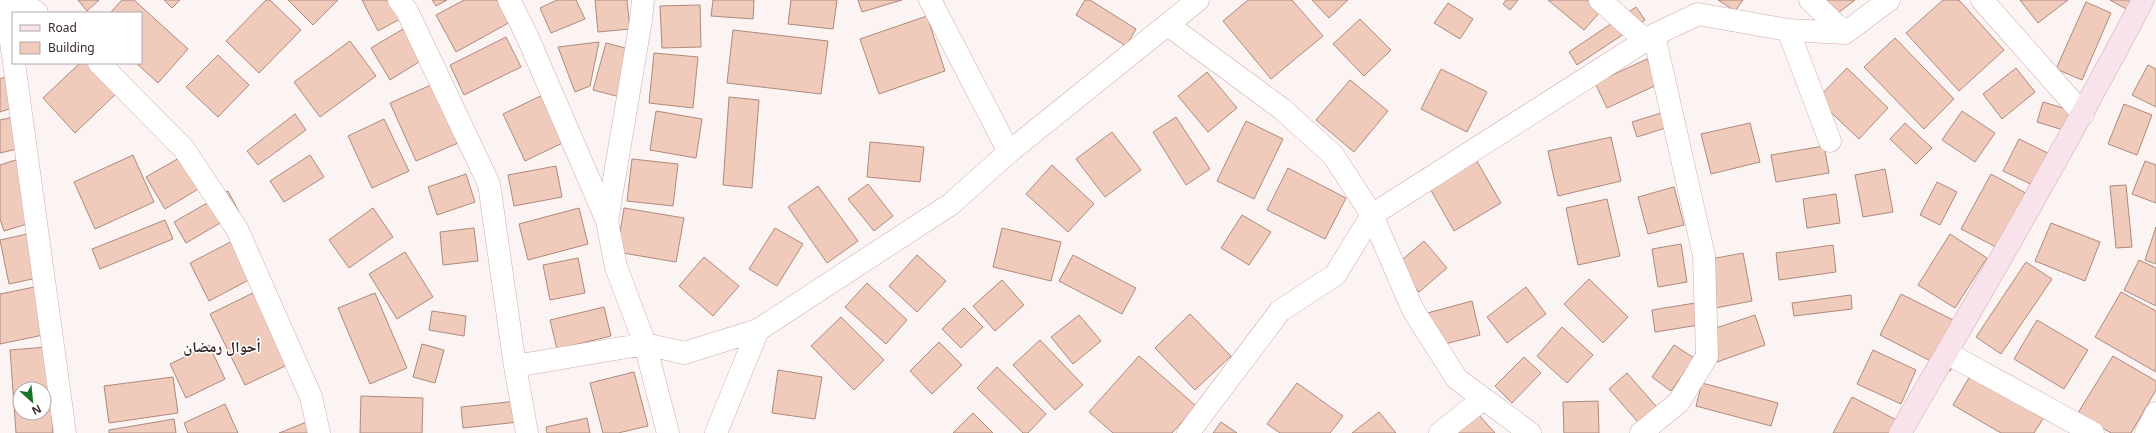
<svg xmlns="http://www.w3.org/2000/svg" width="2156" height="433" font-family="'Noto Sans','Noto Naskh Arabic',sans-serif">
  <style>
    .building { fill: #f0cbbc; stroke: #ad8a7c; fill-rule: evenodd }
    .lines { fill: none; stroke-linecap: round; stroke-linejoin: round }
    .street-casing { stroke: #d2aaab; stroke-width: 23 }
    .secondary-casing { stroke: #d2aaab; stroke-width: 23 }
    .street { stroke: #fff; stroke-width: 22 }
    .secondary { stroke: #f8e2ec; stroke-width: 22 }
    .labels { text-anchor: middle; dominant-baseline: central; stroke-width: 3; stroke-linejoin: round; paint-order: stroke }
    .district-label { font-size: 15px; font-weight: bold; fill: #382829; stroke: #fff }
  </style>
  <rect width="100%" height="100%" fill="#fcf3f3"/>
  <path class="building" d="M78 0H99L87 11Z
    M122 0H134L188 49 158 83 136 63H141V13H110Z
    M164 0H180L172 8Z
    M266 0H270L301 30 259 73 226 41Z
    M288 0H338L313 25Z
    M362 0H390L400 19 378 31Z
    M432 0H447L436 6Z
    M464 0H503L514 20 456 52 436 15Z
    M557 0H576L585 19 551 33 540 8Z
    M595 0H627L630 29 598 32Z
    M713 0H754L753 19 711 16Z
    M791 0H837L833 29 788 24Z
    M858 0H902L862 12Z
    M1085 0H1090L1136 29 1126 46 1076 15Z
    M1248 0H1292L1323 36 1271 79 1223 21Z
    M1312 0H1348L1329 18Z
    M1506 0H1518L1510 10 1503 4Z
    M1548 0H1603L1607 4 1584 30Z
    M1718 0H1743L1735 11Z
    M1819 0H1855L1833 17Z
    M1943 0H1959L2004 50 1959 91 1906 33Z
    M2020 0H2068L2038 23Z
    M2110 0H2136L2130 11Z
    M2086 2 2111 13 2082 80 2056 69Z
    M1448 3 1473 19 1460 39 1434 23Z
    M700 5 701 47 662 48 660 6Z
    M1636 7 1645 20 1577 65 1569 52Z
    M927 16 945 71 879 94 860 39Z
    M1360 19 1391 50 1364 76 1333 44Z
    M403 29 422 60 390 80 371 48Z
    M733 30 828 41 821 94 727 83Z
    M506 37 521 67 464 95 450 65Z
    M1895 38 1954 99 1924 129 1864 67Z
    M350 41 376 76 320 117 294 82Z
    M599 42 590 86 575 92 558 47Z
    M606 43 637 51 624 98 593 90Z
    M654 53 698 57 693 108 649 103Z
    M218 55 249 85 218 117 186 87Z
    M1647 59 1659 84 1607 108 1595 83Z
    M80 63H101L123 87 75 133 43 98Z
    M2148 65 2156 69V107L2132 95Z
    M1847 68 1888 108 1859 139 1817 99Z
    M2016 68 2035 92 2002 119 1983 94Z
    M1441 69 1487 92 1467 132 1421 109Z
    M1207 72 1237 108 1208 132 1178 96Z
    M10 75 21 105 0 112V79Z
    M1350 80 1388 111 1354 152 1316 120Z
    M431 85 458 143 416 161 390 103Z
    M551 91 573 138 525 161 503 114Z
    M729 97 759 100 752 188 723 185Z
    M2043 102 2080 113 2073 133 2037 122Z
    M2124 104 2152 115 2137 155 2108 144Z
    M1674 109 1678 124 1637 137 1632 122Z
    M656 111 702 119 696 158 650 150Z
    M1962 111 1995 133 1975 162 1942 140Z
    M27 114 34 145 0 153V120Z
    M295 114 306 130 258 165 247 151Z
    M1176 117 1210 169 1186 185 1153 132Z
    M384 119 409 171 372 188 348 136Z
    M1246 121 1283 139 1254 199 1217 181Z
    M1750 123 1760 162 1711 174 1701 134Z
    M1905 123 1932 148 1916 164 1890 139Z
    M1112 132 1141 170 1105 197 1076 159Z
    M1611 137 1621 181 1558 196 1548 151Z
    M2019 139 2052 155 2037 187 2003 171Z
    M870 142 924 147 920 182 867 177Z
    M1467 144 1501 203 1454 231 1420 171Z
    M1824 146 1829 173 1776 182 1771 155Z
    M186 154 205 185 165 209 146 177Z
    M133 155 154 202 95 229 74 182Z
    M310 155 324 177 284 202 270 181Z
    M19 159 37 221 4 231 0 219V165Z
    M632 159 678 164 673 206 627 201Z
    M2145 161 2156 165V203L2132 194Z
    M1052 165 1094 204 1068 232 1026 194Z
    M556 166 562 197 514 206 508 175Z
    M1288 168 1346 198 1325 239 1267 210Z
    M1885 169 1893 212 1863 217 1855 175Z
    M466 174 475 202 437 215 428 187Z
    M1991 174 2031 196 2002 250 1961 229Z
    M1937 182 1957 192 1940 225 1920 215Z
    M868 184 893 216 874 231 848 199Z
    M2126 185 2132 247 2116 248 2110 186Z
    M818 186 858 241 827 263 788 207Z
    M1674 187 1684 225 1648 234 1638 197Z
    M228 191 239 212 186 243 174 222Z
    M1836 194 1840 223 1807 228 1803 199Z
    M1607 199 1620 256 1578 265 1566 208Z
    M373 208 393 237 349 268 329 240Z
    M579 208 588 244 528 260 519 224Z
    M624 208 684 218 676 262 617 252Z
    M1242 215 1271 232 1249 265 1221 248Z
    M165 220 173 239 100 269 92 249Z
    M2051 223 2100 242 2085 281 2035 261Z
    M2156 227V264L2145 260Z
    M474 228 478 261 443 265 440 232Z
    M775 228 803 244 777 286 749 269Z
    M1002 228 1061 242 1051 281 993 267Z
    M41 231 51 275 9 284 0 240Z
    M1950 234 1987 258 1955 308 1918 285Z
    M240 237 260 274 209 301 190 263Z
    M1424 241 1447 268 1419 292 1396 265Z
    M1681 244 1687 282 1658 287 1652 249Z
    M1833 245 1836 272 1779 280 1776 253Z
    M405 252 433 297 397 319 369 274Z
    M1743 253 1752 301 1710 309 1700 261Z
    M917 255 946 281 917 312 889 286Z
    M1073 255 1136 288 1122 314 1059 281Z
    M704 257 739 286 713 316 679 286Z
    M578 258 585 293 550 300 543 265Z
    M2139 260 2156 268V306L2124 290Z
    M2026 262 2052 279 2001 354 1976 337Z
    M1589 279 1628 317 1603 343 1564 304Z
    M1002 280 1024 305 995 331 973 306Z
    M867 283 907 320 886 344 845 307Z
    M44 285 53 333 0 344V294Z
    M265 287 300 359 245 385 210 314Z
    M1526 287 1546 314 1507 343 1487 317Z
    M2121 292 2156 311V372L2095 337Z
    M375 293 407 368 370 384 338 308Z
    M1901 294 1971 329 1950 371 1880 335Z
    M1851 295 1852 309 1794 316 1792 303Z
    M1472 301 1480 335 1429 348 1420 315Z
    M1695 303 1699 325 1655 332 1652 310Z
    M604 307 611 336 557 349 550 320Z
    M964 308 983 327 961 348 942 329Z
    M432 311 466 316 464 336 429 330Z
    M1190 314 1231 356 1195 390 1155 348Z
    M1079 315 1101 341 1073 364 1051 337Z
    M1755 315 1765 345 1717 362 1707 331Z
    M841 317 884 360 854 390 811 346Z
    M2037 320 2088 350 2064 389 2014 359Z
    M1562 327 1593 355 1567 383 1537 356Z
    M1040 340 1083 385 1055 410 1013 365Z
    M939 342 962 365 932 394 910 371Z
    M422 344 444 350 435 383 413 377Z
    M209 345 225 379 186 398 170 364Z
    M1674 345 1694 358 1671 391 1652 377Z
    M47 347 53 433H16L10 350ZM20 389H44V413H20Z
    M1873 350 1916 370 1901 404 1857 384Z
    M1139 356 1196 406 1172 433H1113L1089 412Z
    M2113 356 2156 381V390L2131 433H2111L2078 413Z
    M1524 357 1541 373 1512 403 1495 386Z
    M997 367 1046 414 1028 433H1023L977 388Z
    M778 370 822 377 815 419 772 413Z
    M1973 371 2046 414 2034 433H2001L1953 405Z
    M634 372 648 426 618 433H603L590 383Z
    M1627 373 1662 413 1644 429 1609 389Z
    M173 377 178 413 109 423 104 386Z
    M1297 383 1343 416 1330 433H1280L1267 424Z
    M1702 383 1778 403 1771 426 1696 406Z
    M361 396 423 398 422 433H360Z
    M1852 397 1908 426 1904 433H1833Z
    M527 400 528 421 463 428 461 407Z
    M1598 401 1599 433H1564L1563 402Z
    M225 404 238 433H188L184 423Z
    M1379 412 1396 433H1352Z
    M973 413 993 433H953Z
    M1478 414 1495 433H1456Z
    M587 418 590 433H547L546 427Z
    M174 419 176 433H109V430Z
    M309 421 314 433H279Z
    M1221 422 1237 433H1213Z"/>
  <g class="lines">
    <defs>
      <path id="street" d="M5 0 13 56
        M21 0 37 13
        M399 0 407 11 489 184 515 366 527 433
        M509 0 528 38 607 221
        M643 0 641 20 607 221 616 267 645 344 668 433
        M930 0 1009 152
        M1600 0 1646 41
        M1810 0 1845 33
        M1982 0 2083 114
        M1168 25 1282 109 1333 155 1372 215 1413 310 1457 379 1530 433
        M1788 30 1830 141
        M14 63 65 433
        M99 63 184 149 237 229 311 397 319 433
        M1947 353 2093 433
        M515 366 645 344 684 353 758 330 951 204 1009 152 1198 0
        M716 433 758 330
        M1188 433 1280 311 1335 275 1372 215 1654 35 1698 14 1788 30 1845 33 1889 0
        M1440 433 1483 399
        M1641 433 1679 402 1707 356 1704 256 1654 35
        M2146 433 2156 413"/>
      <path id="secondary" d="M1900 433C1983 290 2066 147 2143 0"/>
    </defs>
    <use href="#street" class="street-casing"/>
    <use href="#secondary" class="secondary-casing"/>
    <use href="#street" class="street"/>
    <use href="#secondary" class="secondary"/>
  </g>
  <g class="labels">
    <g class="district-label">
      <text x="222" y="346">أحوال رمضان</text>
    </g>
  </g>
  <rect x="12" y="12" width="130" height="52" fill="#ffffff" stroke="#afa9a9"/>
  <rect x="20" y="25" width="20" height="6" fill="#f8e2ec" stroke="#afa9a9"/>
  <text x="48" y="32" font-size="12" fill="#382829">Road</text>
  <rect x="20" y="42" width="20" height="12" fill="#f0cbbc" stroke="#afa9a9"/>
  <text x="48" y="52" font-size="12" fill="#382829">Building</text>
  <g transform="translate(32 401) rotate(153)"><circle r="19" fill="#ffffff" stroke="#afa9a9"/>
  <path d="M0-3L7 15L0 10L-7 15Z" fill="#157627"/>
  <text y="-6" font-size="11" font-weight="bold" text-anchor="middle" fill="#382829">N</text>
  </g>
</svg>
